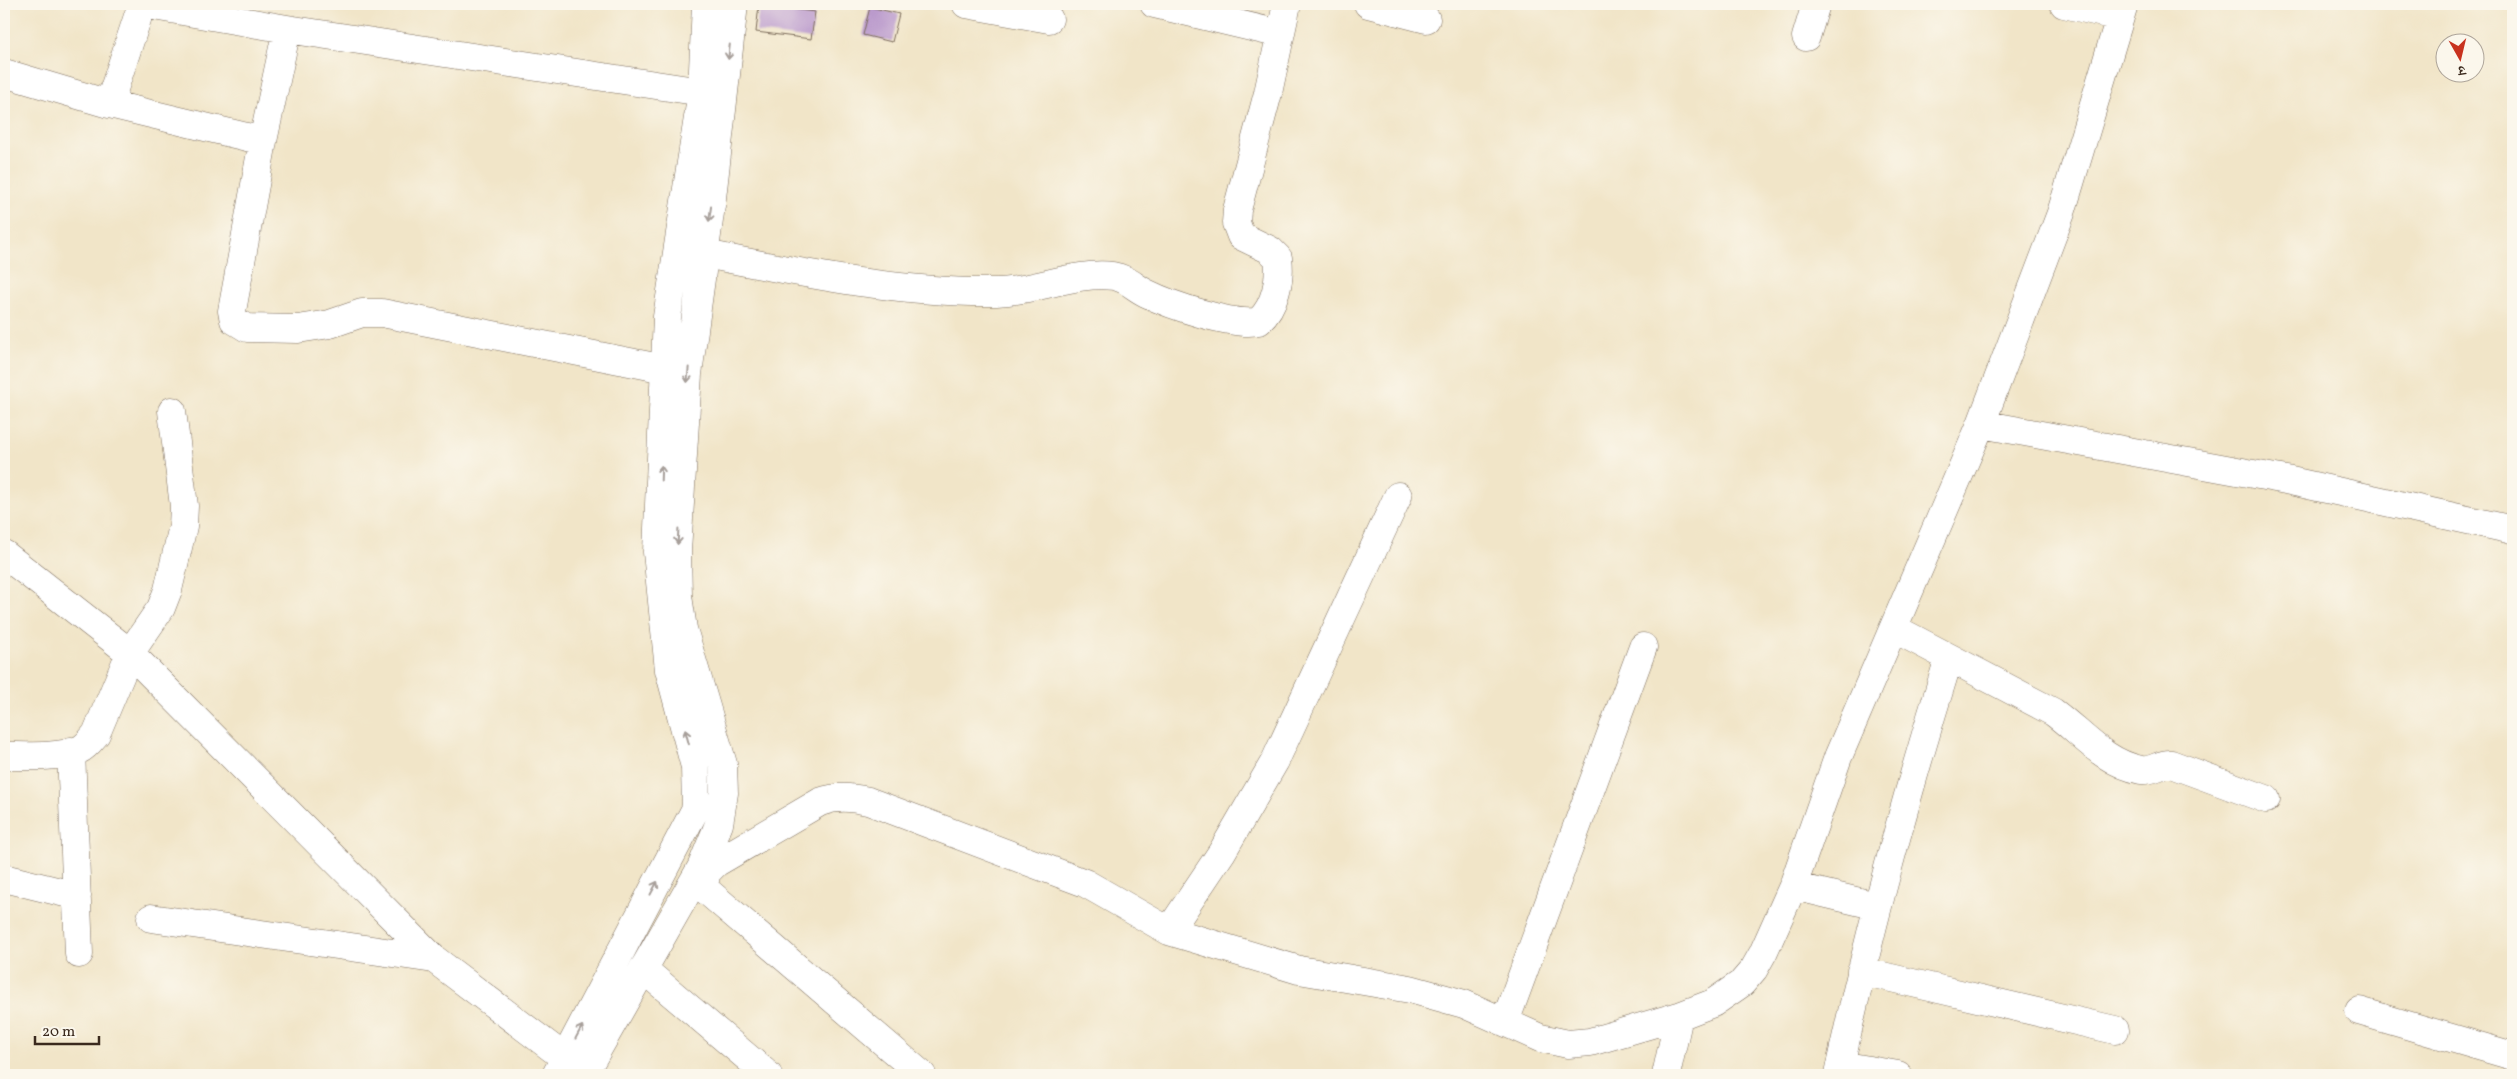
<svg xmlns="http://www.w3.org/2000/svg" width="2517" height="1079" font-family="Vollkorn,'Noto Serif Devanagari',serif">
  <style>
    .building { fill: #b896cb }
    .lines { fill: none; stroke-linecap: round; stroke-linejoin: round }
    .minor-casing { stroke: #7b6b5a; stroke-width: 29 }
    .major-casing { stroke: #7b6b5a; stroke-width: 29 }
    .minor { stroke: #fff; stroke-width: 28 }
    .major { stroke: #fff; stroke-width: 28 }
    .oneway { stroke: #a79f9a }
  </style>
  <rect width="100%" height="100%" fill="#fbf7ec"/>
  <filter id="ink" filterUnits="userSpaceOnUse"><feTurbulence type="fractalNoise" baseFrequency=".02" numOctaves="2"/><feDisplacementMap in="SourceGraphic" scale="10" xChannelSelector="R" yChannelSelector="G"/><feConvolveMatrix kernelMatrix="1 2 1 2 8 2 1 2 1" color-interpolation-filters="sRGB"/></filter>
  <filter id="wash" filterUnits="userSpaceOnUse"><feTurbulence type="fractalNoise" baseFrequency=".0096" numOctaves="4" result="noise"/><feDisplacementMap in="SourceGraphic" scale="20" xChannelSelector="R" yChannelSelector="G"/><feGaussianBlur stdDeviation="1.12" result="paint"/><feColorMatrix in="noise" values="0 0 0 0 0 0 0 0 0 0 0 0 0 0 0 0 0 1.4 0 .05"/><feComposite in="paint" operator="in"/></filter>
  <g filter="url(#wash)">
    <rect width="100%" height="100%" fill="#f1e5c8"/>
    <g id="blocks">
      <path class="building" d="M759 5 815 12 811 39 756 32Z
        M870 7 899 14 892 42 863 35Z"/>
    </g>
  </g>
  <g filter="url(#ink)">
    <use href="#blocks" fill-opacity="0" stroke="#7b6b5a" stroke-width="1"/>
    <g class="lines">
      <defs>
        <path id="minor" d="M142 4 287 29 702 92
          M966 4 1049 19
          M1154 4 1280 34
          M1368 4 1426 19
          M2064 4 2120 17
          M287 29 263 141 232 311 234 320 247 328 298 329 330 324 362 313H382L665 369
          M1806 37 1816 4
          M4 73 109 104 263 141
          M109 104 142 4
          M704 254C800 272 899 294 997 292 1035 291 1078 271 1113 276 1127 278 1134 287 1146 293 1170 305 1234 327 1259 321 1275 307 1281 279 1278 258L1270 250 1241 236 1236 223 1237 210 1268 93 1287 4
          M1981 424 2286 480 2513 530
          M4 554 130 653 434 959 565 1058
          M1895 629 2053 712C2082 733 2104 763 2141 770 2152 772 2160 763 2171 764L2266 799
          M71 751 79 954
          M4 756C27 756 56 758 79 750 86 747 91 740 96 734L130 653 161 608 168 590 183 526 184 506 172 411
          M4 878 77 896
          M1793 886 1877 906
          M151 918 434 959
          M1169 931 1222 852 1275 761 1398 496
          M643 969 768 1075
          M1861 971 2115 1030
          M2359 1011 2513 1056
          M1505 1022 1643 647
          M1840 1065 1898 1075
          M922 1075 707 891 704 884 707 872 716 863 820 802C837 796 850 797 868 801L1085 883 1169 931 1299 970 1410 989 1464 1004 1540 1038 1568 1044 1590 1042 1679 1016 1713 1003 1742 983 1754 969 1763 953 1793 886 1838 757 1981 424 2061 213 2124 4
          M1666 1075 1679 1016
          M1838 1075C1868 934 1906 796 1949 658"/>
        <path id="major" d="M556 1075 696 808 695 767 669 670 657 552 667 317 702 92 706 4
          M583 1075 701 868 719 824 724 793 723 764 683 629 678 596 677 551 688 374 712 198 734 4"/>
      </defs>
      <use href="#minor" class="minor-casing"/>
      <use href="#major" class="major-casing"/>
      <use href="#minor" class="minor"/>
      <use href="#major" class="major"/>
    </g>
    <defs><path id="oneway-shaft" d="M-6 0H5M1.5-3L5.5 0L1.5 3" fill="none" stroke-width="1.6" stroke-linecap="round" stroke-linejoin="round" transform="scale(1.25)"/></defs>
    <g class="oneway">
      <use href="#oneway-shaft" transform="translate(729 52) rotate(96)"/>
      <use href="#oneway-shaft" transform="translate(710 214) rotate(98)"/>
      <use href="#oneway-shaft" transform="translate(688 375) rotate(95)"/>
      <use href="#oneway-shaft" transform="translate(661 473) rotate(-88)"/>
      <use href="#oneway-shaft" transform="translate(678 537) rotate(93)"/>
      <use href="#oneway-shaft" transform="translate(687 737) rotate(-105)"/>
      <use href="#oneway-shaft" transform="translate(654 888) rotate(-62)"/>
      <use href="#oneway-shaft" transform="translate(579 1032) rotate(-62)"/>
    </g>
  </g>
  <rect width="2517" height="1079" fill="none" stroke="#fbf7ec" stroke-width="20"/>
  <g transform="translate(2460 58) rotate(172)"><circle r="24" fill="#fbf7ec" stroke="#aea59a"/>
  <path d="M0-4L9 19L0 12L-9 19Z" fill="#c8321e"/>
  <text y="-8" font-size="14" font-weight="bold" text-anchor="middle" fill="#3b2a1e">उ</text>
  </g>
  <path d="M35 1036v8h64v-8" fill="none" stroke="#3b2a1e" stroke-width="2.5"/>
  <text x="42" y="1036" font-size="15" fill="#3b2a1e" stroke="#fbf7ec" stroke-width="4" paint-order="stroke">20 m</text>
</svg>
